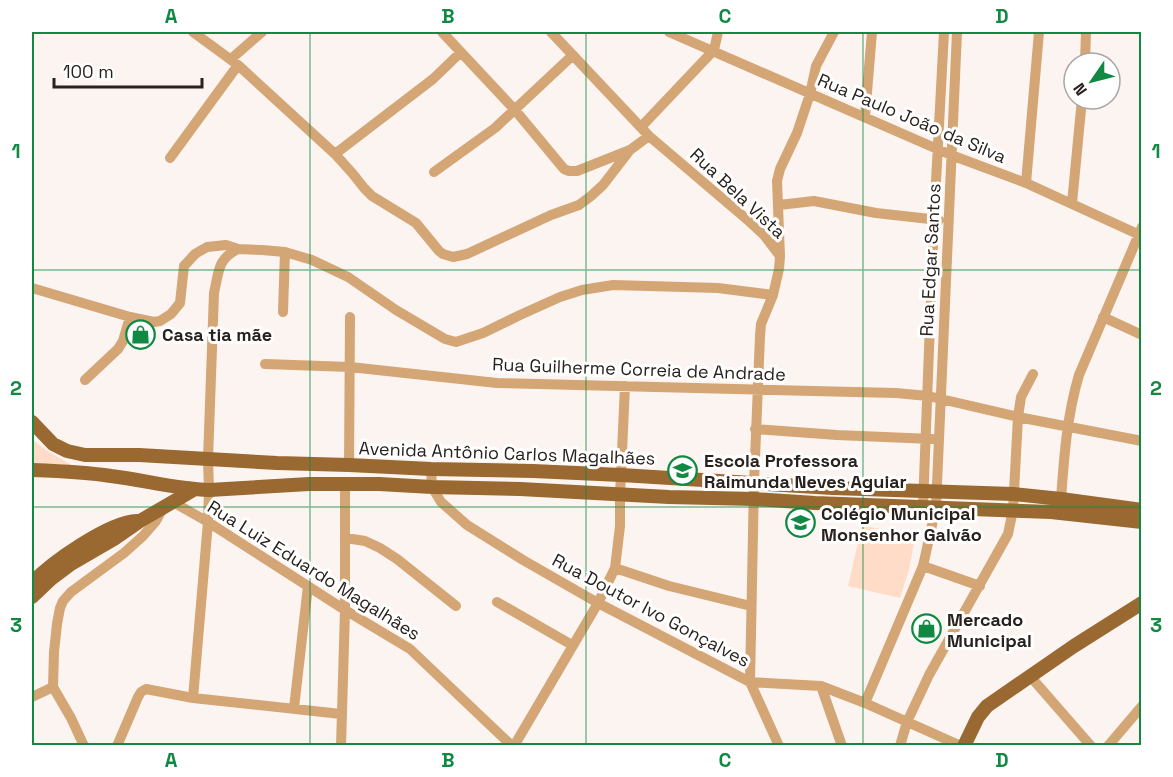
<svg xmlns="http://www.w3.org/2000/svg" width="1173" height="777" font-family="'Space Grotesk',sans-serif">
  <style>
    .green { fill: #ffdcc8 }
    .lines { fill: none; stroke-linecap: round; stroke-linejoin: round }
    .minor { stroke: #d4a575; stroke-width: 10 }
    .major { stroke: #9a6831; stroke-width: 14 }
    .grid { fill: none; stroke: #118943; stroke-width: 1.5; stroke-opacity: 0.55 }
    .labels { text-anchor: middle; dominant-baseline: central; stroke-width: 6; stroke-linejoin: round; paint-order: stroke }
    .street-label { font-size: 18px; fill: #28211d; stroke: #fff }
    .poi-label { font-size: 18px; font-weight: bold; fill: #28211d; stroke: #fff; text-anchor: start }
    .neatline { fill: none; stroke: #118943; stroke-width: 2 }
    .grid-label { font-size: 20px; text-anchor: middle; font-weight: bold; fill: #118943 }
  </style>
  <rect width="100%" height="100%" fill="#fcf4f0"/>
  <path class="green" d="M32 439 46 450 73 466 32 465Z
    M862 525 915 537 909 570 900 598 848 586Z"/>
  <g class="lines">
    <path class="minor" d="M193 32 238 65 335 154 353 174 364 188 372 196 416 223 439 251 443 254 453 257 467 254 551 215 579 205 591 196 603 185 630 150 649 136
      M442 32 515 110 564 169 569 171H577L630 150
      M551 32 649 136 750 222 764 235 780 256
      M669 32 951 155 1026 183 1142 236
      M231 59 262 32
      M1085 63 1086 32
      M865 116 872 32
      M641 127 714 50 718 32
      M335 154 433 79 461 52
      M170 158 238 65
      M434 172 495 128 573 55
      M1026 183 1039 32
      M1072 203 1082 99
      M779 205 814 201 876 213 939 220
      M32 288 130 317 154 322 160 321 171 314 180 303 184 266 195 254 200 251 207 247 226 245 238 249 262 250 285 252 312 260 348 277 396 310 445 339 456 342 483 333 520 315 560 297 582 290 613 285 718 288 773 295
      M283 312 285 252
      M1103 317 1142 335
      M265 364 350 367 497 383 896 393 928 396 1018 417 1142 441
      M85 380 118 349 123 341 130 317
      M755 429 837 435 932 439
      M349 465 350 317
      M431 469 432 487 441 502 458 517 467 525 523 560 598 603 750 682 821 686 865 703 961 746
      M1061 499C1064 457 1067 415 1079 375L1142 227
      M173 502 208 522 345 610 410 649 512 746
      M923 506 934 219 944 32
      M346 538 365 541 380 548 397 559 456 606
      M923 566 980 586
      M615 568 669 586 751 606
      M497 602 572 645
      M1030 676 1091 746
      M821 686 842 746
      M32 697 53 687
      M193 698 208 522 209 490 208 459 214 293C219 272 217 259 238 249
      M865 703 923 566 936 507 957 32
      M294 708 308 586
      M84 746 71 718 53 687 54 652 57 624 60 608 63 601 71 592 124 553 143 536 156 521 163 508
      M117 746 138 697 141 692 146 689 193 698 341 714
      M341 746 345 610V483
      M514 746 598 603 615 568 620 526V495L625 386
      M779 746 750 682 754 483 760 336 761 324 773 295 779 269 780 256 777 181 780 169 797 133 810 94 816 66 834 32
      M900 746 907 722 929 675 1008 534 1013 510 1018 417 1021 397 1033 374
      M1108 746 1142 706"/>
    <path class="major" d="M32 422 53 444 67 451 85 455H139L277 463 349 465 431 469 533 471 621 475 833 488 1013 494 1061 499 1142 510
      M32 470C58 471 85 472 111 476 144 480 176 489 209 490L309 484H379L432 487 520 489 669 497 754 499 815 503 1051 512 1142 522
      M32 583C52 562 109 522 137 521
      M32 597 51 579 71 564 114 539 140 521 195 489
      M964 746 978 717 987 706 1074 646 1142 603"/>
  </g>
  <path class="grid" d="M310 32V746M586 32V746M863 32V746M32 270H1142M32 507H1142"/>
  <defs>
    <symbol id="shop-ring" viewBox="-11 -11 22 22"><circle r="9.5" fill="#fff" stroke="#118943" stroke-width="1.5"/><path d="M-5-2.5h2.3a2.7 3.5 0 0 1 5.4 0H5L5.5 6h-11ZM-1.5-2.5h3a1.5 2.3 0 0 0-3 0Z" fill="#118943"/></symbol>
    <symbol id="school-ring" viewBox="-11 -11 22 22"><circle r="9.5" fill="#fff" stroke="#118943" stroke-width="1.5"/><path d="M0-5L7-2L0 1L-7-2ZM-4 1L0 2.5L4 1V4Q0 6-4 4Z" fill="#118943"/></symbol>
  </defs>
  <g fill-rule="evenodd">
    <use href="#shop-ring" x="124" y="318" width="33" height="33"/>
    <use href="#school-ring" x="666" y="454" width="33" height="33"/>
    <use href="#school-ring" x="784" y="506" width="33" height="33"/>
    <use href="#shop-ring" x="910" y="612" width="33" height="33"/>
  </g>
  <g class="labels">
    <g class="street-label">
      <text transform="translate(912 118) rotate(23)">Rua Paulo João da Silva</text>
      <text transform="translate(738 193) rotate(43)">Rua Bela Vista</text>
      <text transform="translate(930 260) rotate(-87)">Rua Edgar Santos</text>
      <text transform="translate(639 369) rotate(2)">Rua Guilherme Correia de Andrade</text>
      <text transform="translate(507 453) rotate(2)">Avenida Antônio Carlos Magalhães</text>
      <text transform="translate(314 570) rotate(32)">Rua Luiz Eduardo Magalhães</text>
      <text transform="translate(651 610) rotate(28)">Rua Doutor Ivo Gonçalves</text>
    </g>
    <g class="poi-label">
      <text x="162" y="334">Casa tia mãe</text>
      <text x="704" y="460">Escola Professora<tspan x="704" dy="21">Raimunda Neves Aguiar</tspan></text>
      <text x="821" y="513">Colégio Municipal<tspan x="821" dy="21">Monsenhor Galvão</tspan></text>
      <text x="947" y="619">Mercado<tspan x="947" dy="21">Municipal</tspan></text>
    </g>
  </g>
  <rect width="1173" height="777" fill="none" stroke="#ffffff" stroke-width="66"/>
  <g transform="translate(1092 81) rotate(235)"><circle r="28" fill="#ffffff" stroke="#a9a6a5" stroke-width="1.5"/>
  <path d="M0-4.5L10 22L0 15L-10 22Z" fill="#118943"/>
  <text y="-9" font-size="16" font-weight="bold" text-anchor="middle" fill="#28211d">N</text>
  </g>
  <path d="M54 78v9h148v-9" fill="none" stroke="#28211d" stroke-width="3"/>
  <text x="63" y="78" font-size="18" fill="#28211d" stroke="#ffffff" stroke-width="4.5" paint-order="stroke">100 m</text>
  <rect x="33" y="33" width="1107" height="711" class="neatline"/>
  <g class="grid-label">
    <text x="171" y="23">A</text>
    <text x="448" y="23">B</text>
    <text x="725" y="23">C</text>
    <text x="1002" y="23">D</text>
    <text x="16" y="158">1</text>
    <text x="1156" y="158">1</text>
    <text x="16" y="395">2</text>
    <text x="1156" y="395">2</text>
    <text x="16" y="632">3</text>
    <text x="1156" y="632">3</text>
    <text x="171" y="767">A</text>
    <text x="448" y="767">B</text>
    <text x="725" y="767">C</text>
    <text x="1002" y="767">D</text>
  </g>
</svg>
